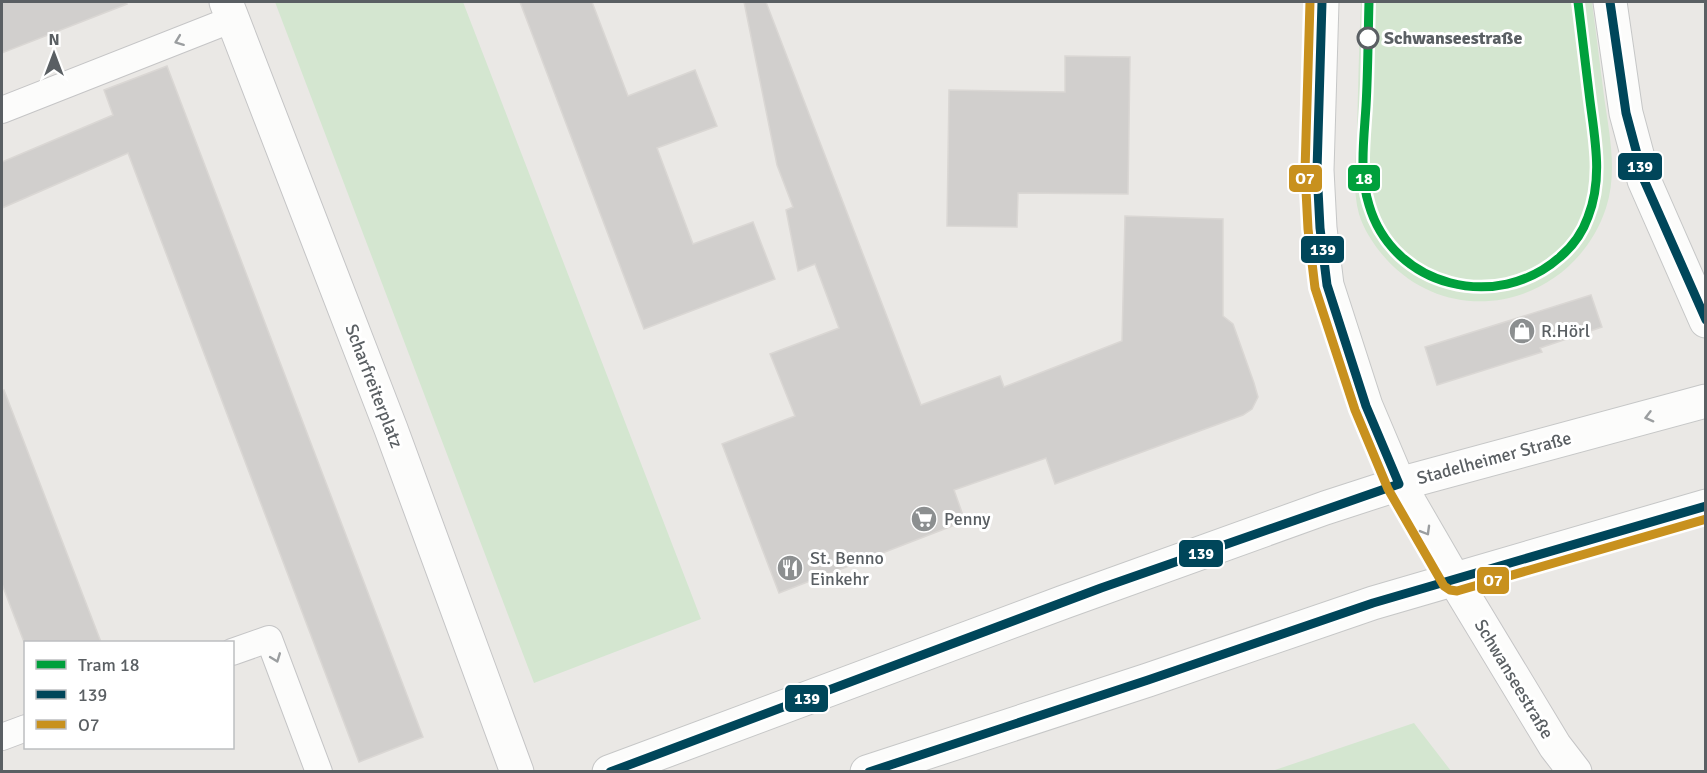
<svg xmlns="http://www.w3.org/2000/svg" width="1707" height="773" font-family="Signika,sans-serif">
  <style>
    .green { fill: #d4e6d0 }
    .building { fill: #d1cfcd; stroke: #dad7d4; stroke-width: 1.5 }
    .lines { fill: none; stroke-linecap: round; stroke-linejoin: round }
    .lane-casing { stroke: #c5c5c6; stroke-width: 28 }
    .street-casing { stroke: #c5c5c6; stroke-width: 35 }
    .secondary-casing { stroke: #c6c7c7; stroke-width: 35 }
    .lane { stroke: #fcfcfb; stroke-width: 26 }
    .street { stroke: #fcfcfb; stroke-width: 33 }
    .secondary { stroke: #fcfcfb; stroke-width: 33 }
    .bus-1-casing { stroke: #fff; stroke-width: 14 }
    .bus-2-casing { stroke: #fff; stroke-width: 14 }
    .bus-1 { stroke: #00465a; stroke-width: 9 }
    .bus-2 { stroke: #c8911e; stroke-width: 9 }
    .tram-1-casing { stroke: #fff; stroke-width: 14 }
    .tram-1 { stroke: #00a03c; stroke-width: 9 }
    .oneway { stroke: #9b9ea0 }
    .stop-dot { fill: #fff; stroke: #5a5f63; stroke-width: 3 }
    .labels { text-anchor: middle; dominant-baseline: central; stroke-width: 6; stroke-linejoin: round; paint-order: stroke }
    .stop-label { font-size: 18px; font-weight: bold; fill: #5a5f63; stroke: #fff; text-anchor: start }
    .poi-label { font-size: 18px; fill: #5a5f63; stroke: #fff; text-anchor: start }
    .street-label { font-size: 18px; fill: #5a5f63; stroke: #fff }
    .line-badge { stroke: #fff; stroke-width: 2 }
    .badge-label { font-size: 16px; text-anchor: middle; font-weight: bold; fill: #fff }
  </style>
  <rect width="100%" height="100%" fill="#eae8e5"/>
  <path class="green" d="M275 2H463L701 619 534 683Z
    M1361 2H1592C1596 33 1600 64 1604 96 1609 133 1618 171 1606 208 1575 302 1457 335 1387 260 1376 248 1364 231 1359 214 1352 189 1356 159 1357 133 1358 89 1359 45 1361 2Z
    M1414 723 1451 771H1272Z"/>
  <path class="building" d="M2 2H126L127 4 2 53Z
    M520 2H592L628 96 695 70 717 126 657 148 693 244 753 222 775 279 644 329Z
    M744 2H766L921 405 1000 376 1004 387 1122 341 1125 216 1223 219V316L1233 324 1254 383 1258 397 1252 409 1243 415 1055 484 1046 458 954 490 965 521 779 593 722 444 795 416 770 354 839 328 815 264 798 271 786 210 793 207 777 165Z
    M1065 56 1130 57 1128 194 1018 193 1017 227 947 226 949 90 1065 92Z
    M167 66 423 737 359 762 128 153 2 208V162L113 115 104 90Z
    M1591 295 1602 327 1540 348 1542 352 1437 385 1425 347Z
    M2 390H4L101 642H24L2 584Z"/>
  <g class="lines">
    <defs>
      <path id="lane" d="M2 110 233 19
        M232 652 269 639 319 772
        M2 737 26 728"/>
      <path id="street" d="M226 2 391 429 517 772
        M1454 579 1555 746 1575 772"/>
      <path id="secondary" d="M1322 2 1317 170 1320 228 1327 285 1366 406 1399 484 1454 579
        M1610 2 1626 113 1644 180 1706 321
        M609 772 1064 602 1325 508 1399 484 1706 401
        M867 772 1148 680 1373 603 1706 506"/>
    </defs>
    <use href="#lane" class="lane-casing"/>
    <use href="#street" class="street-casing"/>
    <use href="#secondary" class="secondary-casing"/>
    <use href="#lane" class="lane"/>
    <use href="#street" class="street"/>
    <use href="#secondary" class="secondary"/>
    <defs>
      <path id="bus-1" d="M1322 2 1317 170 1320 228 1327 285 1366 406 1399 484
        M1610 2 1626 113 1644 180 1706 320
        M610 772 1101 588 1399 484
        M869 772 1148 680 1373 603 1706 506"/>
      <path id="bus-2" d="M1310 2 1305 171 1308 229 1315 288 1355 410 1388 489 1444 586 1450 590 1457 591 1706 519"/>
    </defs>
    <use href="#bus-1" class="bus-1-casing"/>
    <use href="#bus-2" class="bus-2-casing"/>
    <use href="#bus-1" class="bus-1"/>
    <use href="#bus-2" class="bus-2"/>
    <defs>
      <path id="tram-1" d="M1369 2C1368 37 1368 72 1366 106 1364 139 1359 173 1369 205 1393 287 1497 313 1560 257 1573 246 1582 234 1588 217 1603 179 1595 140 1590 101 1586 68 1582 35 1578 2"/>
    </defs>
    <use href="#tram-1" class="tram-1-casing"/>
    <use href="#tram-1" class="tram-1"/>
  </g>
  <defs><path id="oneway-chevron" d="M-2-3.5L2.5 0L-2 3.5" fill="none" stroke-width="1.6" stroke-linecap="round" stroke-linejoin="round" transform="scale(1.5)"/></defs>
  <g class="oneway">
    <use href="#oneway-chevron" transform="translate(179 41) rotate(159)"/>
    <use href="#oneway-chevron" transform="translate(1649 417) rotate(165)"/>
    <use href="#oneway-chevron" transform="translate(1426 531) rotate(60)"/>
    <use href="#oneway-chevron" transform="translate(276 658) rotate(69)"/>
  </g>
  <defs>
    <symbol id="shop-disc" viewBox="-11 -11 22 22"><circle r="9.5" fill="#8c8f90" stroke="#fff"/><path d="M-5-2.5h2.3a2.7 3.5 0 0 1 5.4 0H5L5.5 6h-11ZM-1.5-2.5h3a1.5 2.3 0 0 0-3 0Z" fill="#fff"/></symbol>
    <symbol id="supermarket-disc" viewBox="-11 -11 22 22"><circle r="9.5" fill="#8c8f90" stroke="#fff"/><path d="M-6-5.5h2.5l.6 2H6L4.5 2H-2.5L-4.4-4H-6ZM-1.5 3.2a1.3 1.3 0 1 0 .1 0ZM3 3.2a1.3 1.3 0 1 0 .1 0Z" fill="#fff"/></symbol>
    <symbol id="restaurant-disc" viewBox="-11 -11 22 22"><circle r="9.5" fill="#8c8f90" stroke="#fff"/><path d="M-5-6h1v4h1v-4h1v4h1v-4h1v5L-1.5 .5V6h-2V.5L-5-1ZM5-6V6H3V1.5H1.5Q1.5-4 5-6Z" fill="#fff"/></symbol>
  </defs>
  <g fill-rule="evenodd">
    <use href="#shop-disc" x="1507" y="316" width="30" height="30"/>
    <use href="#supermarket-disc" x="909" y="504" width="30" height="30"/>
    <use href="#restaurant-disc" x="775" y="553" width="30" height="30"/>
  </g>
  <circle class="stop-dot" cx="1368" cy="38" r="10"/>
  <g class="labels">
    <g class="stop-label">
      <text x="1384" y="38">Schwanseestraße</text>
    </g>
    <g class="poi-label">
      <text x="1541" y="331">R.Hörl</text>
      <text x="944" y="519">Penny</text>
      <text x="810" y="558">St. Benno<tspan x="810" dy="21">Einkehr</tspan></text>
    </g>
    <g class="street-label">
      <text transform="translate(374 386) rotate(69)">Scharfreiterplatz</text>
      <text transform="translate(1494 458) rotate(-15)">Stadelheimer Straße</text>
      <text transform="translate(1514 679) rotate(59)">Schwanseestraße</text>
    </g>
  </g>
  <g class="line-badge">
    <rect x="1617" y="152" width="46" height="29" rx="6" fill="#00465a"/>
    <rect x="1347" y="164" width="34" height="28" rx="6" fill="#00a03c"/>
    <rect x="1288" y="164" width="35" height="29" rx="6" fill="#c8911e"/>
    <rect x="1300" y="235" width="45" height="29" rx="6" fill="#00465a"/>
    <rect x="1178" y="539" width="46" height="29" rx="6" fill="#00465a"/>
    <rect x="1476" y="566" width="34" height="29" rx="6" fill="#c8911e"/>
    <rect x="784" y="684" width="45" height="29" rx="6" fill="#00465a"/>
  </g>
  <g class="badge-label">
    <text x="1640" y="172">139</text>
    <text x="1364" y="184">18</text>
    <text x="1305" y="184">O7</text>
    <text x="1323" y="255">139</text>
    <text x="1201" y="559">139</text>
    <text x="1493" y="586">O7</text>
    <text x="807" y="704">139</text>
  </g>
  <rect width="1707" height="773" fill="none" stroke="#5a5f63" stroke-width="6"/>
  <rect x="24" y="641" width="210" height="108" fill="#ffffff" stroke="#bdbfc1" stroke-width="1.5"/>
  <rect x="36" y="660" width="30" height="9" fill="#00a03c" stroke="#bdbfc1" stroke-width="1.5"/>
  <text x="78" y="671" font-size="18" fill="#5a5f63">Tram 18</text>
  <rect x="36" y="690" width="30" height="9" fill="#00465a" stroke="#bdbfc1" stroke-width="1.5"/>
  <text x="78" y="701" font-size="18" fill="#5a5f63">139</text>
  <rect x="36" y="720" width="30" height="9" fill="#c8911e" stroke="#bdbfc1" stroke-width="1.5"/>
  <text x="78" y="731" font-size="18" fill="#5a5f63">O7</text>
  <g transform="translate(54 54)" stroke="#ffffff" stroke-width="4.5" paint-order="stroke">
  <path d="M0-4.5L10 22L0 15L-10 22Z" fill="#5a5f63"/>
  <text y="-9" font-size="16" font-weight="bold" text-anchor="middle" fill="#5a5f63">N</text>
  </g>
</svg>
